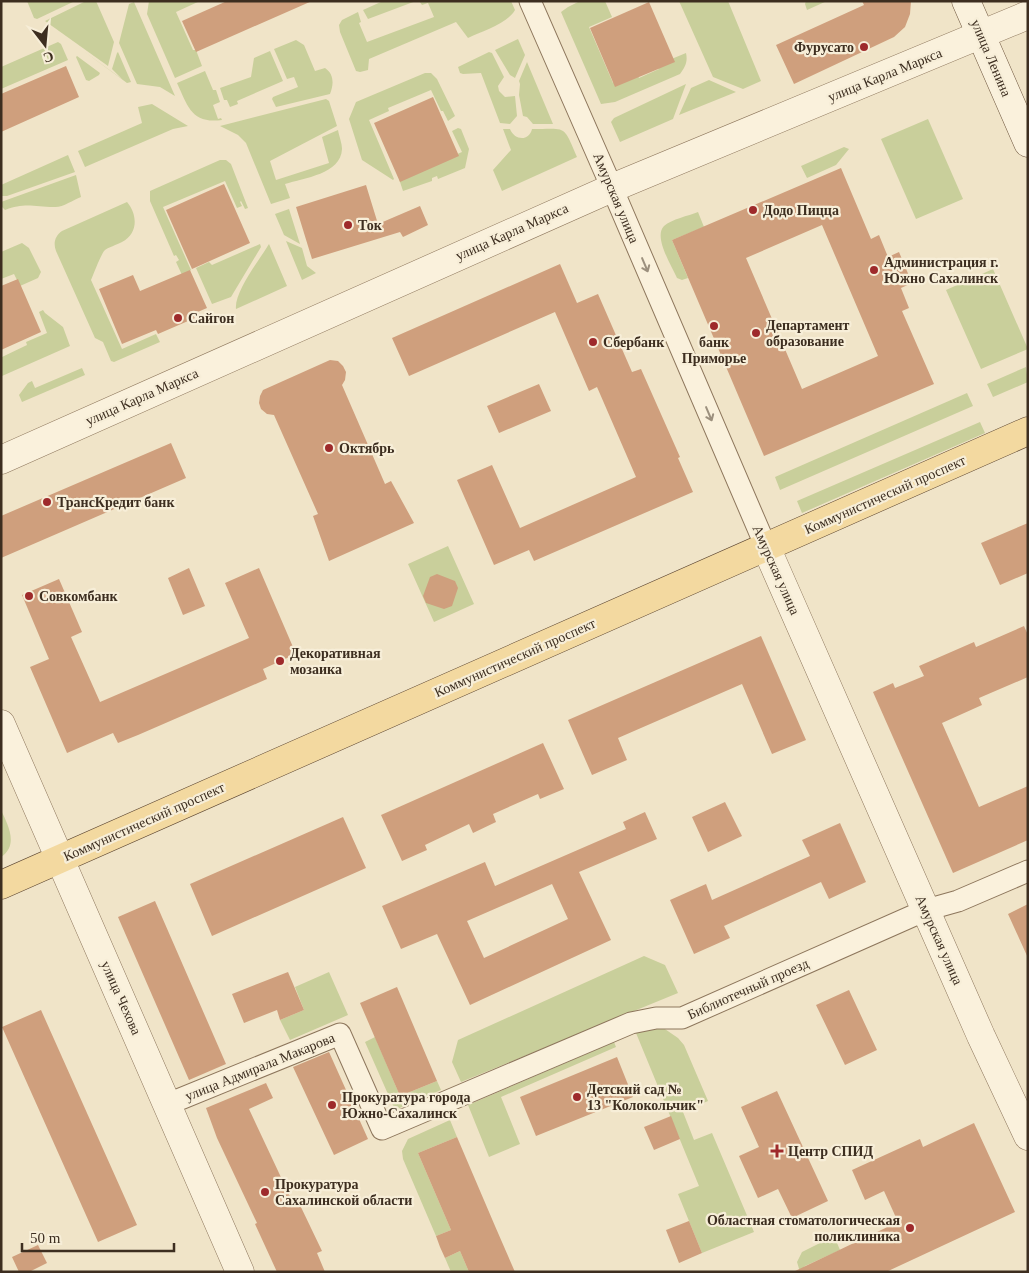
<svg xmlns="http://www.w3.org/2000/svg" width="1029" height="1273" font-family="'Times New Roman',serif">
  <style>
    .green { fill: #c9cf9b }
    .building { fill: #cf9f7d; fill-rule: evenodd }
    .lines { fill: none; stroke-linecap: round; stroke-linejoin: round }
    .minor-casing { stroke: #8d765c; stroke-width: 23 }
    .tertiary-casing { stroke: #8d765c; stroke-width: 29 }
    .secondary-casing { stroke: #6f573f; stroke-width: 29 }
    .primary-casing { stroke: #5b4430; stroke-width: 29 }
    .minor { stroke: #faf1dc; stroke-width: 21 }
    .tertiary { stroke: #faf1dc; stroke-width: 28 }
    .secondary { stroke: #faf1dc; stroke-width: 28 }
    .primary { stroke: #f3d9a0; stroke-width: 28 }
    .oneway { stroke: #9c907e }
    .poi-dot { fill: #9e2a2b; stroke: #f7eed8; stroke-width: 2 }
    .labels { text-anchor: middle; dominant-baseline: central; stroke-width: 4.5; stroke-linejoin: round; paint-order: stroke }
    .poi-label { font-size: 14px; font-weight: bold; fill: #3d2e20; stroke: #f7eed8; text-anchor: start }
    .street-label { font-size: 14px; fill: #3d2e20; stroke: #f7eed8 }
  </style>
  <rect width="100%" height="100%" fill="#f0e4c8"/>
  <path class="green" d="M27 1H75L37 19 34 18Z
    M86 1H96L114 42 108 66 45 21Z
    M149 1H200L176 12 193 50H196L202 66 175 78 147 14Z
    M383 1H416L368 19 363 10Z
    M419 1H511L515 10C507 24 482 31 468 38L456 22 369 59 368 70 360 72 356 71 340 32 339 25 342 20 358 12 361 22 359 23 367 42 434 17 428 3 422 5Z
    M580 1H605L612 17 589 27 613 83 637 73 639 78 659 69 657 65 686 53C688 62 685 67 680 74L615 102 601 104 561 12 568 7Z
    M679 1H728L761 81 743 89 713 77Z
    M806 1H827L807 10 805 4Z
    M134 2 175 96 160 87 137 84 119 43 129 4Z
    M518 39 525 55 515 78 510 75 495 50Z
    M296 40 304 45 315 71 325 68C334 74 334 84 330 94L276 107 272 99 273 97 298 87 294 77 287 79 274 49Z
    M58 42 61 44 68 60 1 89V67Z
    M82 50 122 79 112 69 117 53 118 52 131 82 127 83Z
    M270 51 283 81 237 101 238 104 230 107 227 100H224L220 88 251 77 254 58Z
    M489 52 492 53 504 77 498 86 499 91 505 97 515 96 517 116 510 124 500 123 481 73 463 74 460 73 458 67Z
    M77 56 100 73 99 75 89 81 86 80 76 57Z
    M527 62 553 124H533L527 117 523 116 519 95 520 84 519 81Z
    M205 71 213 90H216L220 102 213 105 218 119 221 118 222 120C192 124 188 107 177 83Z
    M425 73H431L437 79 455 116 448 121 443 111H441L431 90 388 108 389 111 369 120 394 179 393 180 362 160 349 119 356 102Z
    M709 80 736 92 679 115 691 88Z
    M686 84 673 119 620 142 611 122 614 118Z
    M326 99 329 101 337 126 270 161 276 180 329 163 322 137 338 130C339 136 342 143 342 149 341 174 304 178 285 184L290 198 271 204 246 143 238 135 220 126Z
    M152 104 188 126 173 129 85 167 78 151 142 123 138 107Z
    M928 119 963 199 916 219 881 139Z
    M458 128 461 129 469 149 465 168 438 179 437 176 432 178V181L403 191 399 179 462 152 452 131Z
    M503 129H510C514 140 529 142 532 129 567 129 563 124 577 157L502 191 493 170 511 150Z
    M844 147 849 149 836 165 807 178 801 166Z
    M68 155 75 172 7 196H1V185Z
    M220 160H226L231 164 248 208 245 209 241 201 240 202 242 206 237 208 225 181 163 207 191 270 182 275 176 262 179 260 176 255 174 256 150 201V191Z
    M76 175 81 197C73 200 62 208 54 207 35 207 25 202 5 210L1 206V202Z
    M127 202C138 215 138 234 122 242 117 245 108 247 104 251 100 257 94 273 91 280L122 349 156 334 160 342 114 362 111 361 103 342 95 338 56 251C53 243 55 236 62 231Z
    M289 209 300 244 284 235 275 214Z
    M698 212 704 227 672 240 688 278 682 280 677 278C672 266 653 237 664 226 672 219 688 216 698 212Z
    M286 241 302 248 307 266 316 273 302 280Z
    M22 243 29 248 41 272 38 278 20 286 14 274 1 279V252Z
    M260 244 261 247 231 297 212 304 196 268 209 262 212 265Z
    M269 244 287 286 236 309C234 292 260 259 269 244Z
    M993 269 1028 349 981 369 946 290Z
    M43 310 45 313 63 327 70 346 2 376 1 355 2 357 27 345 26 342 47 333 39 312Z
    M1026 367 1028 382 993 397 987 384Z
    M82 368 85 375 22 402 19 395 28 383 32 381 35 388Z
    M967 393 973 406 780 490 775 477Z
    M980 422 985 433 802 513 797 501Z
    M448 546 474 604 434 622 408 564Z
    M1 810C8 825 19 845 1 857Z
    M644 956 665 965 678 993 461 1082 452 1062 458 1040Z
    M329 972 348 1015 290 1040 280 1020 304 1010 295 987Z
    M659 1025 678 1038 684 1045 708 1101 683 1112 694 1140 712 1133 754 1232 702 1253 678 1194 699 1186 636 1033Z
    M375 1037 400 1096 437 1081 441 1090 395 1110 365 1042Z
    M614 1042 616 1047 501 1097 520 1144 489 1157 468 1105Z
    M450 1120 457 1137 418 1153 451 1230 436 1236 403 1159 402 1151 408 1139Z
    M834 1236 840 1250 805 1266 800 1272 797 1262 802 1252Z
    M460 1251 469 1272H451L445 1258Z"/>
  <path class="building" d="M227 1H312L196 52 182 21Z
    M862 1H911L910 14 905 27 894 37 794 84 776 45 864 5Z
    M649 2 675 62 615 87 590 28Z
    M66 66 79 97 1 132V94Z
    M433 97 459 156 400 182 374 123Z
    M841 168 871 239 879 235 888 257 899 252 912 283 901 288 909 308 902 311 934 384 764 456 672 240ZM822 225 878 356 802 389 746 258Z
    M224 184 250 243 192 269 166 210Z
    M366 185 378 224 420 206 428 225 403 237 400 232 312 259 296 207Z
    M560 264 577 303 598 294 632 372 641 369 680 457 678 458 693 492 534 561 529 550 494 565 457 480 492 465 520 528 636 477 597 387 589 391 555 312 409 376 392 338Z
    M190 270 207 308 193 314 195 318 158 334 156 330 122 344 99 289 133 275 140 291Z
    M18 279 41 332 1 350V286Z
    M330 360 338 361 343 366 346 372 345 380 342 385 385 484 391 481 414 523 329 561 313 516 318 514 274 415 267 414 261 409 259 403 260 396 263 390Z
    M539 384 551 411 499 433 487 406Z
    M171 443 186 478 1 558V516Z
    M1028 523V573L1000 585 981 543Z
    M189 568 205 606 183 615 168 578Z
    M259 568 296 654 263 669 267 679 138 735 118 743 113 733 67 753 30 667 49 659 22 595 59 579 82 632 71 637 100 702 249 638 225 583Z
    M437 574 455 581 458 588 452 606 444 609 426 603 423 596 430 577Z
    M1024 626 1028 635V677L979 698 982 705 942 723 979 807 1028 786V840L953 873 873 692 893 683 895 688 924 676 919 666 974 642 976 647Z
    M761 636 806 740 772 754 742 684 618 738 627 760 592 775 568 720Z
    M543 743 564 789 540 799 538 794 493 814 496 822 473 833 469 824 425 845 427 850 402 861 381 815Z
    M725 802 742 836 708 852 692 817Z
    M645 812 657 839 579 872 611 940 470 1005 437 934 401 949 382 906 485 862 495 886 626 829 623 822ZM552 884 568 919 484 958 467 921Z
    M343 817 366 868 212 936 190 884Z
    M840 823 866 882 829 899 821 882 724 926 730 938 694 954 670 900 706 884 712 900 810 856 802 840Z
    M155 901 226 1064 189 1080 118 917Z
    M1028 904V958L1008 914Z
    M288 972 304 1010 280 1020 277 1010 244 1023 232 994Z
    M397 987 437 1081 400 1096 360 1003Z
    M849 990 877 1050 845 1065 816 1005Z
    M41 1010 137 1225 98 1242 2 1027Z
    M329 1052 368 1139 334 1155 293 1067Z
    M617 1057 633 1097 536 1136 520 1097Z
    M266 1083 273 1098 249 1109 294 1205 299 1203 322 1251 317 1253 325 1272H277L255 1224 257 1223 217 1138 206 1108Z
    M777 1091 828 1201 792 1218 778 1189 758 1198 739 1156 759 1147 741 1107Z
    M671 1116 680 1139 654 1150 644 1127Z
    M974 1123 1015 1212 886 1272H793L898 1222 884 1191 865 1200 852 1170 920 1139 923 1147Z
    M457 1137 495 1226 515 1272H469L460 1251 445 1258 440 1247 436 1236 451 1230 418 1153Z
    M689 1221 702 1253 679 1263 666 1230Z
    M38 1245 47 1263 29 1272H19L12 1257Z"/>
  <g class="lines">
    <defs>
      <path id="minor" d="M530 1 612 188 766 547
        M168 1104 340 1034 382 1129 631 1023 656 1018H682L926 910 958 901 1028 871"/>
      <path id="tertiary" d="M1 460 612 188 1028 15
        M766 547 981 1036 1028 1136
        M1 724 240 1272"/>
      <path id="secondary" d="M966 1 1028 143"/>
      <path id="primary" d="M1 885 1028 431"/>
    </defs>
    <use href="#minor" class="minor-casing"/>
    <use href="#tertiary" class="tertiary-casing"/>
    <use href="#secondary" class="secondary-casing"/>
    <use href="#primary" class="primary-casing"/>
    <use href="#minor" class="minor"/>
    <use href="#tertiary" class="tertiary"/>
    <use href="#secondary" class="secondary"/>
    <use href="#primary" class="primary"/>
  </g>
  <defs><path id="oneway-shaft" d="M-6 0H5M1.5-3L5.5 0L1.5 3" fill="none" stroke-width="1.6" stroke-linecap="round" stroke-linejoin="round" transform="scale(1.25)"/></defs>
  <g class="oneway">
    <use href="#oneway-shaft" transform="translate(645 265) rotate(67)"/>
    <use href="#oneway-shaft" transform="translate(709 414) rotate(67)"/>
  </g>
  <g class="poi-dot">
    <circle cx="864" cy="47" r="5"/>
    <circle cx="753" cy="210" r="5"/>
    <circle cx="348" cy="225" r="5"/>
    <circle cx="874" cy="270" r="5"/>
    <circle cx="178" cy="318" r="5"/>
    <circle cx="714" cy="326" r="5"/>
    <circle cx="756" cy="333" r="5"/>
    <circle cx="593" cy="342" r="5"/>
    <circle cx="329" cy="448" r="5"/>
    <circle cx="47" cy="502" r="5"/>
    <circle cx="29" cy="596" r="5"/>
    <circle cx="280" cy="661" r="5"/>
    <circle cx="577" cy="1097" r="5"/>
    <circle cx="332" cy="1105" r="5"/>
    <path d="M774.5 1143.5h5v5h5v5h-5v5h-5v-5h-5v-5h5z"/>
    <circle cx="265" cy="1192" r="5"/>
    <circle cx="910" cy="1228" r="5"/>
  </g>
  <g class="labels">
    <g class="poi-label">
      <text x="854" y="47" text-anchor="end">Фурусато</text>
      <text x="763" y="210">Додо Пицца</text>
      <text x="358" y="225">Ток</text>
      <text x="884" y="262">Администрация г.<tspan x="884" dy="16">Южно Сахалинск</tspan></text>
      <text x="188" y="318">Сайгон</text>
      <text x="766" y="325">Департамент<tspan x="766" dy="16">образование</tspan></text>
      <text x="603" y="342">Сбербанк</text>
      <text x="714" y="342" text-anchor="middle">банк<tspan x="714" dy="16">Приморье</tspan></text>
      <text x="339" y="448">Октябрь</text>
      <text x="57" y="502">ТрансКредит банк</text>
      <text x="39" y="596">Совкомбанк</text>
      <text x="290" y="653">Декоративная<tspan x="290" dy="16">мозаика</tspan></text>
      <text x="587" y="1089">Детский сад №<tspan x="587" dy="16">13 "Колокольчик"</tspan></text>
      <text x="342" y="1097">Прокуратура города<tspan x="342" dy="16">Южно-Сахалинск</tspan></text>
      <text x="788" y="1151">Центр СПИД</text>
      <text x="275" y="1184">Прокуратура<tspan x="275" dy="16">Сахалинской области</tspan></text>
      <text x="900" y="1220" text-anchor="end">Областная стоматологическая<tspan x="900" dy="16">поликлиника</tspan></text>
    </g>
    <g class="street-label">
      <text transform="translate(991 58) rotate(67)">улица Ленина</text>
      <text transform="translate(885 75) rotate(-22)">улица Карла Маркса</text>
      <text transform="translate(616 198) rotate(67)">Амурская улица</text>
      <text transform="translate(512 232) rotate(-24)">улица Карла Маркса</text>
      <text transform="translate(142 397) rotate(-24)">улица Карла Маркса</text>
      <text transform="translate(885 495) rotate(-24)">Коммунистический проспект</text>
      <text transform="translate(776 570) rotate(66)">Амурская улица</text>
      <text transform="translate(515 658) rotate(-24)">Коммунистический проспект</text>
      <text transform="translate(144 822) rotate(-24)">Коммунистический проспект</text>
      <text transform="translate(939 940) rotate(66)">Амурская улица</text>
      <text transform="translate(748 989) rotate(-24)">Библиотечный проезд</text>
      <text transform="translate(121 998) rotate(66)">улица Чехова</text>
      <text transform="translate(260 1067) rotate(-22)">улица Адмирала Макарова</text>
    </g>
  </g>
  <rect width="1029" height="1273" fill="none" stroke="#3d2e20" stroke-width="5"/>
  <g transform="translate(45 45) rotate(164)" stroke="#f7eed8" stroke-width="4" paint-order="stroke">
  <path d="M0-4L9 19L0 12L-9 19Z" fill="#3d2e20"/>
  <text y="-8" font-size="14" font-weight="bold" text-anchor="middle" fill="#3d2e20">С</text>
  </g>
  <path d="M22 1243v8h152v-8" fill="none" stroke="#3d2e20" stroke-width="2.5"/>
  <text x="30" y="1243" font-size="15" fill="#3d2e20" stroke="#f7eed8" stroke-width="4" paint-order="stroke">50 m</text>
</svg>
